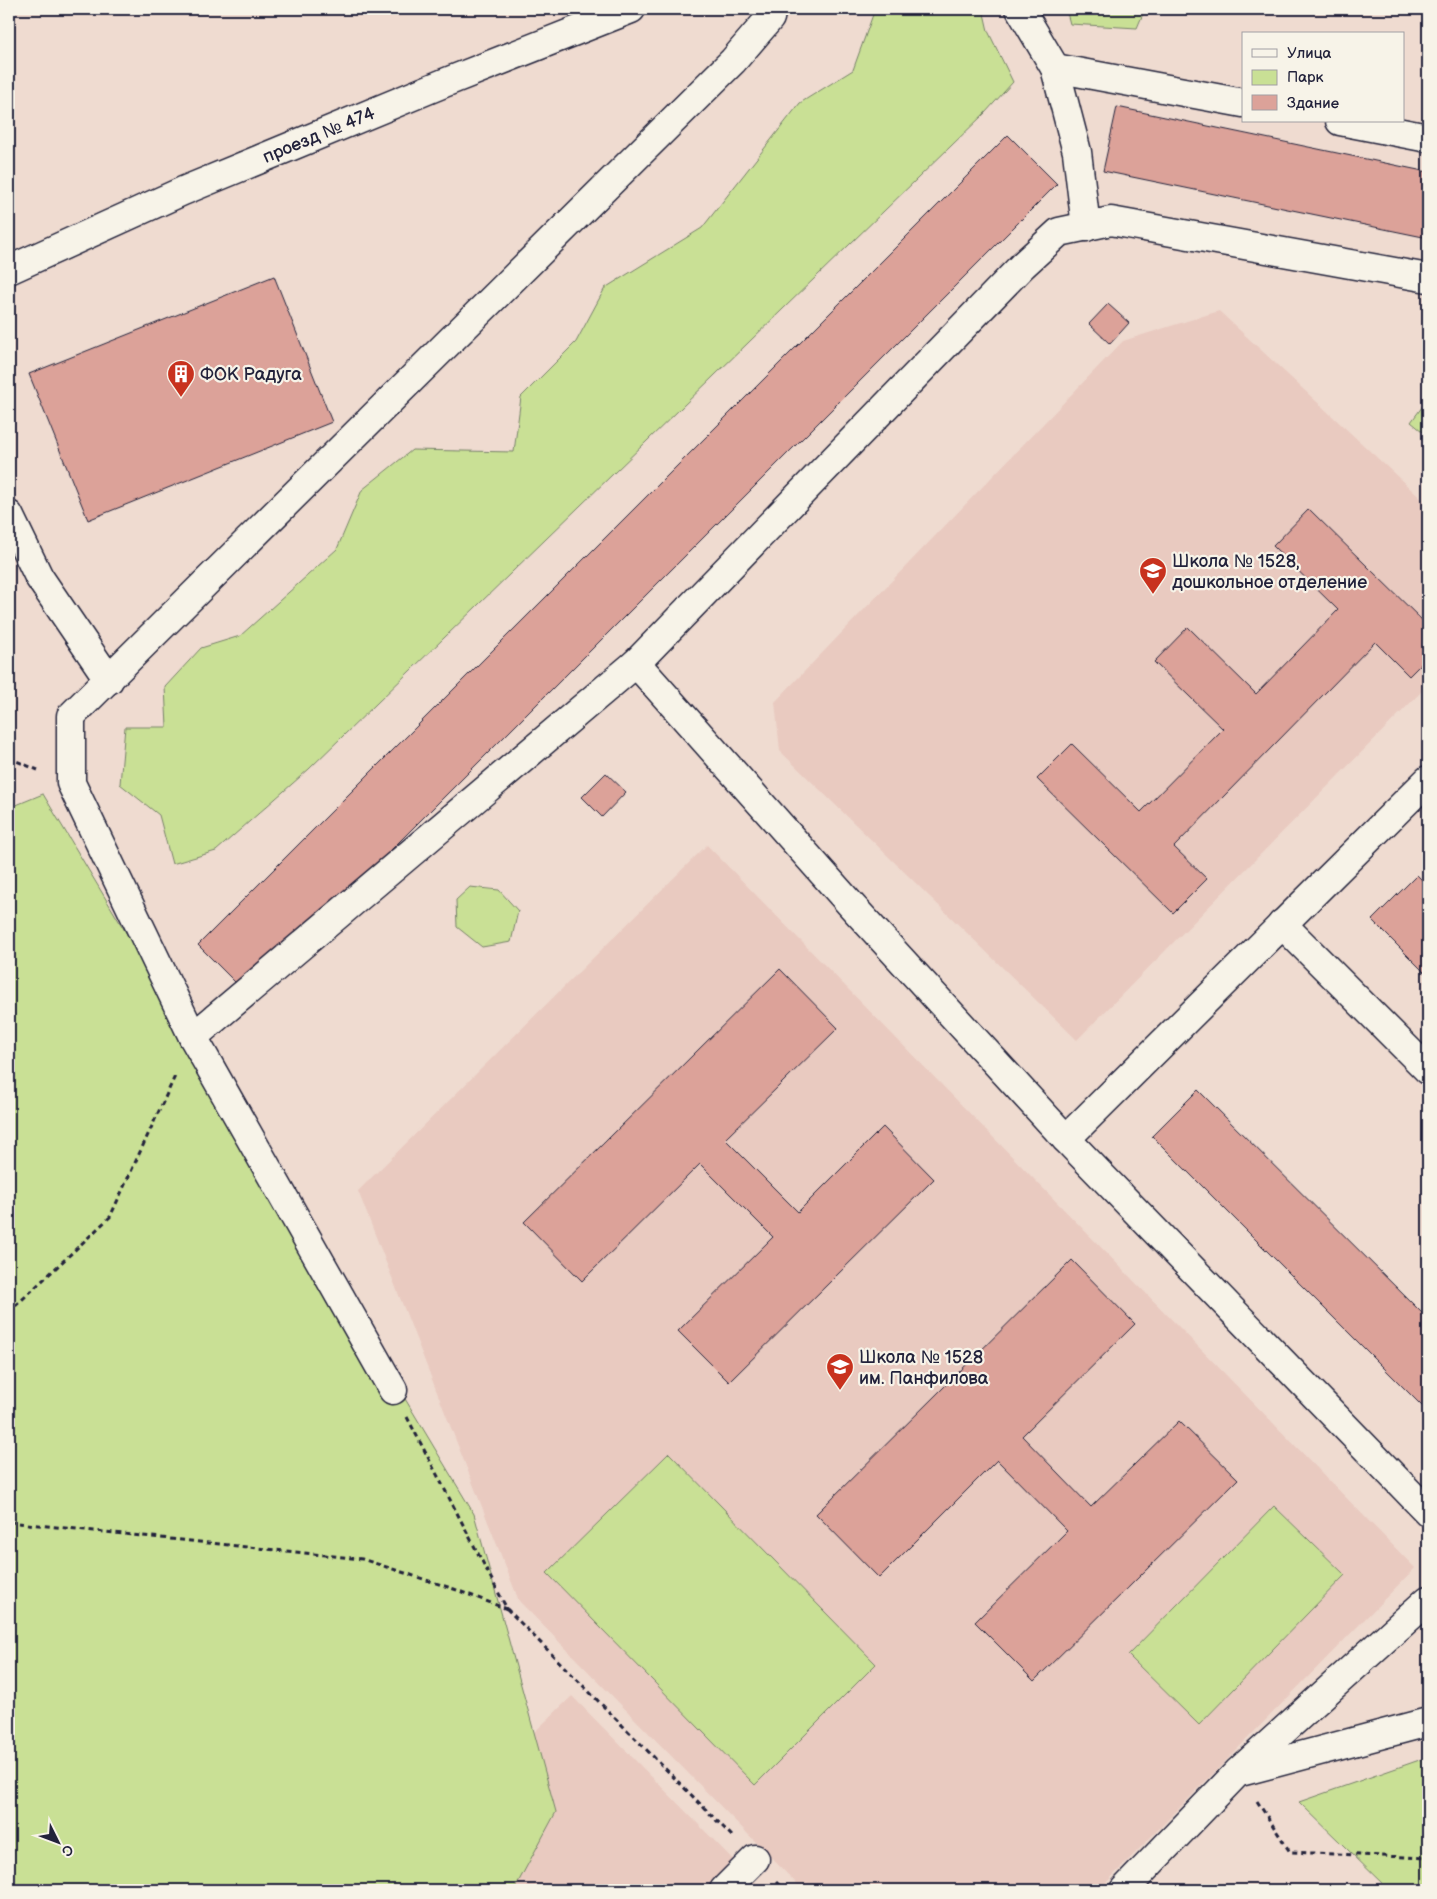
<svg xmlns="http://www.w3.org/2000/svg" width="1437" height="1899" font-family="'Balsamiq Sans',sans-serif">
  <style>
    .built { fill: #e9cac0 }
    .green { fill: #c9e095; stroke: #768168 }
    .building { fill: #dca299; stroke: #22223b }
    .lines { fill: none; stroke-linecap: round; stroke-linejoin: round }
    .minor-casing { stroke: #22223b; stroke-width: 31 }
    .path { stroke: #22223b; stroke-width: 3; stroke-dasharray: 5 4; stroke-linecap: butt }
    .minor { stroke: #f7f3e8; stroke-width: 28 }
    .labels { text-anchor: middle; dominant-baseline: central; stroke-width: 4.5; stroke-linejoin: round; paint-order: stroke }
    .street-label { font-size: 18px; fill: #22223b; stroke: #f7f3e8 }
    .poi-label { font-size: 18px; fill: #22223b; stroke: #f7f3e8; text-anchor: start }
  </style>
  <rect width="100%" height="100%" fill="#efdbd0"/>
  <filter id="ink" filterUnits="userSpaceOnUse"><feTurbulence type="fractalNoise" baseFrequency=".02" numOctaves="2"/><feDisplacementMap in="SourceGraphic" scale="10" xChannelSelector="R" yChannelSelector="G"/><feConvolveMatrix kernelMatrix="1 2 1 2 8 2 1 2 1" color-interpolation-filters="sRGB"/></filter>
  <g filter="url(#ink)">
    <path class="built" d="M1219 311 1428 505V685L1077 1040 780 751 775 702 1123 341Z
      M707 845 1415 1568 1099 1890H803L519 1601 358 1191Z
      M572 1696 763 1890H370Z"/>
    <path class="green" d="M875 9H983L988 31 1013 82 985 113 309 769 216 851 172 864 159 815 120 784 125 727H167L165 687 201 648 240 636 337 549 362 490 412 450 514 452 521 397 576 342 605 288 702 228 800 103 853 70Z
      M1066 9H1145L1137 28 1070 24Z
      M1428 399V436L1411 422Z
      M43 794 474 1514 556 1812 514 1890H9V808Z
      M470 887 499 890 518 911 511 942 482 947 457 927 456 900Z
      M669 1453 876 1664 755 1785 547 1573Z
      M1274 1506 1345 1575 1199 1725 1128 1655Z
      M1428 1757V1890H1389L1299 1802Z"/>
    <path class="building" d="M1117 107 1428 172V238L1103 171Z
      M1008 135 1057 184 247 994 198 945Z
      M274 276 332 422 88 520 29 374Z
      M1108 304 1129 323 1110 344 1089 324Z
      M1309 509 1428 626V657L1409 676 1375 642 1174 847 1207 879 1173 913 1037 779 1072 744 1141 812 1223 729 1154 662 1188 627 1256 694 1338 610 1273 546Z
      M606 773 626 792 602 817 582 797Z
      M1417 875 1428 886V976L1372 920Z
      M780 969 838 1028 725 1139 798 1212 883 1127 934 1179 729 1382 678 1331 773 1237 700 1164 582 1281 524 1222Z
      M1198 1090 1428 1319V1412L1152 1136Z
      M1072 1260 1135 1324 1022 1436 1091 1507 1179 1421 1238 1479 1034 1681 975 1622 1067 1531 997 1460 879 1578 816 1514Z"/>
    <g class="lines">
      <defs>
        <g id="minor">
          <path d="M1020 9 1055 68 1077 152 1086 227"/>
          <path d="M1055 68 1243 103"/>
          <path d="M1340 121 1428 138"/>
          <path id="s1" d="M9 270 183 191 444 83 631 9"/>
          <path d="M9 515 39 577 109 680"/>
          <path d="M636 663 852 906 1066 1139 1428 1512"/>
          <path d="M1282 924 1428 1070"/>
          <path d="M193 1037 636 663 1023 265 1059 232 1111 221 1428 278"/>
          <path d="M1066 1139 1428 780"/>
          <path d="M393 1390 193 1037 71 783V716L733 61 770 18 772 9"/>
          <path d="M1244 1771 1428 1722"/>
          <path d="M724 1890 755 1859"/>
          <path d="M1124 1890 1238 1772 1428 1600"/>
        </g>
      </defs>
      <use href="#minor" class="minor-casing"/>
      <path class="path" d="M9 758 38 770
        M9 1312 110 1217 176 1074
        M407 1417 507 1609 732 1836
        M9 1522 362 1559 454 1589 507 1609
        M1257 1801 1290 1852 1428 1858
        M777 1882 785 1890"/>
      <use href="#minor" class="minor"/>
    </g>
  </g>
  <defs>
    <symbol id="building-pin" viewBox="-11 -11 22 30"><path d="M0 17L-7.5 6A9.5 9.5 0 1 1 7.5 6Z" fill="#c8321e" stroke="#f7f3e8"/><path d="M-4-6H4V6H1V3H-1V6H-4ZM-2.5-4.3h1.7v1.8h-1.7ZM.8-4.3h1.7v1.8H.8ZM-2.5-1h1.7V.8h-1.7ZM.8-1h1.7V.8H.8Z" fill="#fff"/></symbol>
    <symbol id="school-pin" viewBox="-11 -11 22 30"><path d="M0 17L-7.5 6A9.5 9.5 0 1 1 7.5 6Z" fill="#c8321e" stroke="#f7f3e8"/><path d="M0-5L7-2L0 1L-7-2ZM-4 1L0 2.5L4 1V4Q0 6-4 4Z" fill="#fff"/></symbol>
  </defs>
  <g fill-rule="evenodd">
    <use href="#building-pin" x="165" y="358" width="32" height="43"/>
    <use href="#school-pin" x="1137" y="555" width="32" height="43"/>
    <use href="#school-pin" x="824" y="1351" width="32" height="43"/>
  </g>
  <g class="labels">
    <g class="street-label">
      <text stroke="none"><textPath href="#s1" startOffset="338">проезд № 474</textPath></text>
    </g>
    <g class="poi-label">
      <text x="200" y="374">ФОК Радуга</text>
      <text x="1172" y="561">Школа № 1528,<tspan x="1172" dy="21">дошкольное отделение</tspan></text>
      <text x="859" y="1357">Школа № 1528<tspan x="859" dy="21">им. Панфилова</tspan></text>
    </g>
  </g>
  <rect width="1437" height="1899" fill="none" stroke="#f7f3e8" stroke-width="30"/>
  <rect x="15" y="15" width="1407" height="1869" fill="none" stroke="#22223b" stroke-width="2" filter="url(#ink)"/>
  <rect x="1242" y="32" width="162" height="90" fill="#f7f3e8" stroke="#a29fa3"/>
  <rect x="1252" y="49" width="25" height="8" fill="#f7f3e8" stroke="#a29fa3"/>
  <text x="1287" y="58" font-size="15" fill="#22223b">Улица</text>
  <rect x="1252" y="70" width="25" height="15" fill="#c9e095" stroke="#a29fa3"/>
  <text x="1287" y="82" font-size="15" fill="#22223b">Парк</text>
  <rect x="1252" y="95" width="25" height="15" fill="#dca299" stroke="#a29fa3"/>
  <text x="1287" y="108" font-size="15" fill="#22223b">Здание</text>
  <g transform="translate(58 1842) rotate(132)" stroke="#f7f3e8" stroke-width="4" paint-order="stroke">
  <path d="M0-4L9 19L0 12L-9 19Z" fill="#22223b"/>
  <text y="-8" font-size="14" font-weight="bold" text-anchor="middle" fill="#22223b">С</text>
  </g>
</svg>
